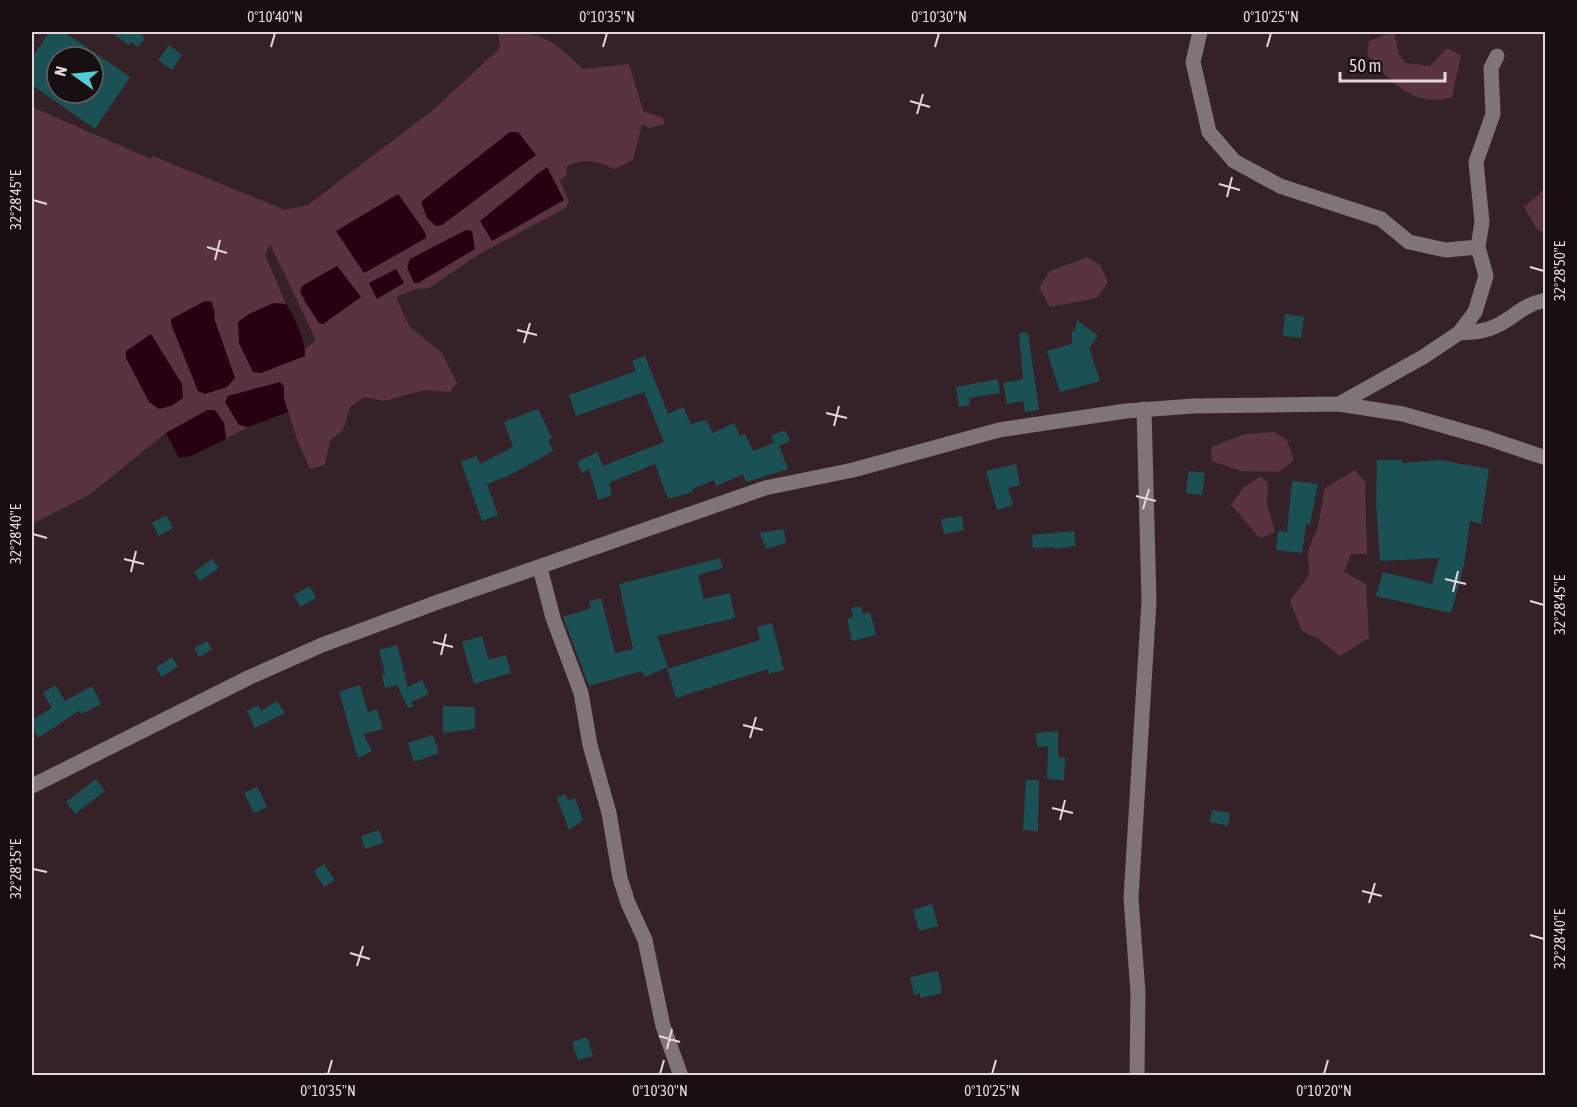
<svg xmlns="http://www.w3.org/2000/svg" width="1577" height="1107" font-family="'Asap Condensed',sans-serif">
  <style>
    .green { fill: #593440; fill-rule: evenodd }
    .water { fill: #270111 }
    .building { fill: #1b5155; fill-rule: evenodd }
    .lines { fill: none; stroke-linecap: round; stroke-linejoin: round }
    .minor { stroke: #7f7477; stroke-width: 15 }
    .ticks { fill: none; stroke: #e4d7db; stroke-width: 2 }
    .neatline { fill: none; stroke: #e4d7db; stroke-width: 2 }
    .ticks-label { font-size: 15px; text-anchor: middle; fill: #e4d7db }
  </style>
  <rect width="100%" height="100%" fill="#352228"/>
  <path class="green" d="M498 32C542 32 551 38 583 69L629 64 643 111 663 118 664 124 650 128 642 125 633 160 614 169C595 160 586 158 567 166L566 176 560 181 569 201 566 208 479 254 429 288 416 289 396 297 409 326 442 353 457 383 450 392 425 390 383 401 364 397 350 407 343 430 330 440 325 465 310 469 296 437 280 382 228 396 226 402 239 425 248 427 226 439 224 423 184 424 166 433 89 495 32 524V107L151 159 153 156 285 210 308 205 433 110 500 48ZM510 132H518L536 156 421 202ZM541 170 563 200 492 240 516 193ZM398 194 425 232 426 238 364 273ZM270 244 316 340 305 349V356L253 372 239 343 249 314 274 303 286 304 265 255ZM337 266 361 297 323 324 319 323 303 300ZM215 308V321L235 378 198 391 171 319Z
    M1394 32 1399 54 1405 63 1430 66 1447 48 1461 55 1452 97C1415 109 1390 81 1367 55L1369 41Z
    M1545 189V235L1536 228 1524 207Z
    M1088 257 1100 265 1108 282 1097 298 1050 307 1039 288 1050 271Z
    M1274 432 1287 440 1294 460 1279 472 1241 471 1212 461 1211 447 1245 434Z
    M1355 470 1365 482 1367 554H1351L1344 572 1366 584 1369 638 1340 656 1319 639 1302 631 1290 601 1309 575 1308 551 1318 526 1325 488Z
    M1261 476 1268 483 1267 504 1275 532 1260 538 1231 505 1244 487Z"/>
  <path class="water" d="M510 132H518L536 155 442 225 436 226 427 218 421 202Z
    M547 167 564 200 492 241 480 221Z
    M398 194 425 232 426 238 364 273 336 231Z
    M466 230 472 231 475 249 418 283H414L407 267 410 259Z
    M337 266 361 297 323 324 319 323 300 292 302 286Z
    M396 269 404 283 377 299 369 283Z
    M205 301 212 302 215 321 235 378 227 387 205 394 198 391 171 324V319Z
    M274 303 286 304C295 318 305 339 305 356L261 373 253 372 239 343 238 322 249 314Z
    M151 334 182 384 183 398 171 406 159 409 149 402 126 358V351Z
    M280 382 284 386V401L288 412 248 427 239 425 225 402 228 396Z
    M207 410H215L224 423 226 439 191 456 179 458 166 433Z"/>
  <path class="building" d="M49 32H64L130 77 95 129 32 85V58ZM57 57H93V93H57Z
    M110 32H139L145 38 138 47 131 42 129 45Z
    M169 45 182 55 172 70 158 60Z
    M1285 314 1304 317 1301 338 1283 336Z
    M1077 320 1098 336 1089 348 1100 381 1060 392 1047 351 1072 344V331H1075Z
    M1019 333H1028L1039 410 1025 412 1023 401 1007 404 1003 383 1023 379Z
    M645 356 668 414 683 407 691 424 706 420 713 433 734 423 740 436 745 434 753 451 774 443 771 436 785 430 790 441 779 446 788 469 746 482 743 474 716 486 714 480 692 489 693 492 668 499 655 464 609 483 612 495 598 500 589 469 582 473 577 462 597 452 603 466 664 442 644 392 576 416 569 395 636 371 632 361Z
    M998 379 1000 393 969 398 970 405 959 407 956 387Z
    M538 409 552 438 548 440 553 451 514 473 487 484 498 515 482 521 461 462 477 456 480 464 513 447 504 422Z
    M1377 460H1402V463L1440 460 1489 469 1481 524 1470 521 1464 565 1451 613 1376 596 1383 572 1432 584 1439 558 1380 561 1376 501Z
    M1016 464 1020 485 1008 488 1013 505 997 510 986 471Z
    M1189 471 1205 473 1202 495 1186 493Z
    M1292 481 1318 484 1310 524 1306 523 1302 553 1276 550 1278 531 1287 532Z
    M166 515 173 528 159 536 152 523Z
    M962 516 964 530 944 534 941 519Z
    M784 529 786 543 766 549 760 533Z
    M1074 531 1076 546 1055 549 1054 547 1033 548 1032 535Z
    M720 558 723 568 698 575 704 599 730 593 735 618 657 636 668 667 645 677 642 671 589 686 563 617 591 608 589 601 601 598 615 653 633 649 619 584Z
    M212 559 219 568 200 581 194 572Z
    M310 586 316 598 300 607 294 595Z
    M861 606 863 614 870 612 876 635 852 641 847 619 853 617 851 608Z
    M772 623 784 670 769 674 768 669 676 698 667 669 760 640 757 627Z
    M482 636 489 660 506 655 511 673 474 684 462 642Z
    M207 641 212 650 199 657 194 648Z
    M397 645 408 687 422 680 429 694 411 702 413 707 408 708 397 685 385 688 382 675 385 674 379 650Z
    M172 657 178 666 162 677 156 668Z
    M55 685 65 701 92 686 101 704 82 714 80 710 38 738 32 726V720L52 708 43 693Z
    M360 685 368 712 377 709 383 729 363 734 372 751 358 758 339 692Z
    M277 701 285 713 255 728 247 711 258 705 261 711Z
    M443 706 475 707V729L443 733Z
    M1058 731V757H1065L1064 780 1047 779 1048 746 1037 747 1036 733Z
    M433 735 439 753 414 762 408 743Z
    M96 779 105 791 75 814 66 802Z
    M1026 780H1039L1038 831 1023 830Z
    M257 787 267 807 254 813 244 793Z
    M565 794 568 800 575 798 583 820 569 830 557 798Z
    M1212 810 1230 813 1228 826 1210 822Z
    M379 830 383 843 365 849 361 836Z
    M324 864 335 880 324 887 314 871Z
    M932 904 938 926 919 931 913 910Z
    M938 971 942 993 920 998V993L914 995 910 977Z
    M587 1037 593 1056 578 1060 572 1042Z"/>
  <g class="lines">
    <path class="minor" d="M1200 32 1193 62 1209 132 1234 161 1280 186 1381 219 1409 242 1446 250 1478 247
      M1459 333C1472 332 1484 332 1496 326 1516 317 1521 305 1546 300
      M1339 404 1423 357 1459 333 1475 312 1486 276 1478 247 1482 222 1476 162 1493 114 1491 68 1497 56
      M540 568 553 618 581 693 590 745 609 813 620 878 628 903 645 940 663 1026 681 1076
      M32 786 250 677 322 645 438 602 765 488 853 470 999 430 1126 411 1193 406 1339 404 1403 414 1487 438 1546 458
      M1137 1076 1138 993 1131 898 1149 601 1144 409"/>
  </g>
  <path class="ticks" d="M271 47 275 33M603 47 607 33M935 47 939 33M1267 47 1271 33M910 101 930 107M917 114 923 94M1219 184 1240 190M1227 197 1232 177M33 200 47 204M207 247 227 253M215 260 220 240M1530 267 1544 271M517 330 537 335M524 343 530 323M826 413 847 418M834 426 839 406M1136 496 1156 501M1143 509 1149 489M33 534 47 538M124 559 144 564M131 572 136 551M1445 579 1466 584M1453 592 1458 571M1530 601 1544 605M433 642 453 647M441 655 446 634M743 725 763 730M750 738 756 717M1052 808 1073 813M1060 820 1065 800M33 869 47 872M1362 891 1382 896M1369 903 1375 883M1530 935 1544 939M350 953 370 959M357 966 363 946M659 1036 680 1042M667 1049 672 1029M328 1074 332 1060M660 1074 664 1060M992 1074 996 1060M1324 1074 1328 1060"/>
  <rect width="1577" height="1107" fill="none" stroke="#170e11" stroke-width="66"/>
  <g transform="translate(75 75) rotate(285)"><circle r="28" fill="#170e11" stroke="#695e62" stroke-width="1.5"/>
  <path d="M0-4.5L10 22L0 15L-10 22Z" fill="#51ccd5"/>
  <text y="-9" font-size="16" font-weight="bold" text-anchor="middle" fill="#e4d7db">N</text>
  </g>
  <path d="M1340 72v9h105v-9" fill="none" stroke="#e4d7db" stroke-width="3"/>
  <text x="1349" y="72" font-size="18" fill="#e4d7db" stroke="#170e11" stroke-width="4.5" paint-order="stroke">50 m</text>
  <rect x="33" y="33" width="1511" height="1041" class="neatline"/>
  <g class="ticks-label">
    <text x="275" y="22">0°10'40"N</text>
    <text x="607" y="22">0°10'35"N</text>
    <text x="939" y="22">0°10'30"N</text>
    <text x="1271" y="22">0°10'25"N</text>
    <text transform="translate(16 200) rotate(-90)" y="5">32°28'45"E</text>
    <text transform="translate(1560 271) rotate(-90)" y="5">32°28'50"E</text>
    <text transform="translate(16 534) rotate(-90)" y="5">32°28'40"E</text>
    <text transform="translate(1560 605) rotate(-90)" y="5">32°28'45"E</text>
    <text transform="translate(16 869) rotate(-90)" y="5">32°28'35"E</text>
    <text transform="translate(1560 939) rotate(-90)" y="5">32°28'40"E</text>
    <text x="328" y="1096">0°10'35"N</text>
    <text x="660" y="1096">0°10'30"N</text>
    <text x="992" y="1096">0°10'25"N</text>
    <text x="1324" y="1096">0°10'20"N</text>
  </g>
</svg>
